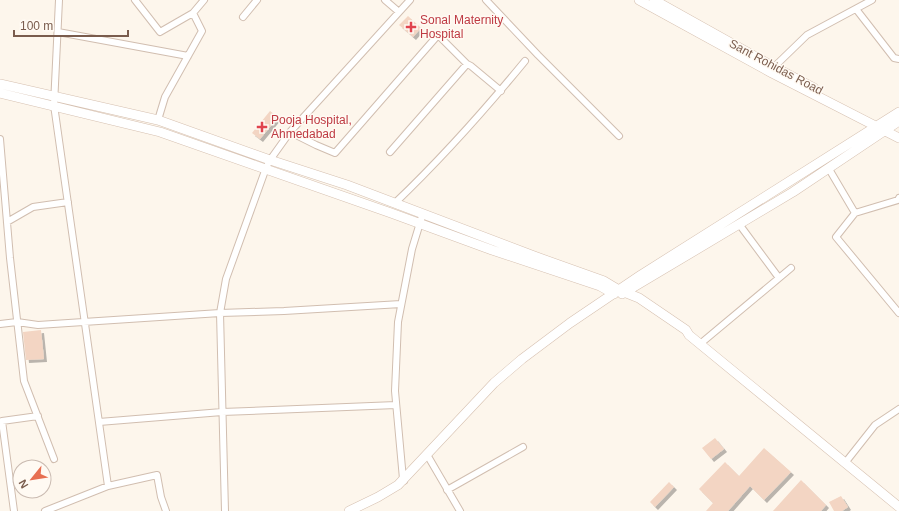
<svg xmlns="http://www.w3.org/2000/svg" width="899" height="511" font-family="Arial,sans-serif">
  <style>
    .building { fill: #f3d5c3; filter: url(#shadow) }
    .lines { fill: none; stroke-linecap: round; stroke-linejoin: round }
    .street-casing { stroke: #d1beb0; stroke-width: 8 }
    .secondary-casing { stroke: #d6c0b0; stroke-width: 10 }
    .street { stroke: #fff; stroke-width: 6 }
    .secondary { stroke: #fff; stroke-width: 9 }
    .health-dot { fill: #e0444e; stroke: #fffaf3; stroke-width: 1.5 }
    .labels { text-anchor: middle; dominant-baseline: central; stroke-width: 3; stroke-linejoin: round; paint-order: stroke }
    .health-label { font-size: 12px; fill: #be3a42; stroke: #fffaf3; text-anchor: start }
    .street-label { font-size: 12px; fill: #7a5c4d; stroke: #fffaf3 }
  </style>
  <defs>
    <filter id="shadow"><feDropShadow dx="3" dy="3" stdDeviation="0" flood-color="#0004"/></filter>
  </defs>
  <rect width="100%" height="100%" fill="#fdf6ec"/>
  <path class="building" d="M408 16 421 28 413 37 399 25Z
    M270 111 278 117 260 139 252 133Z
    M41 330 44 359 26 360 23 332Z
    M715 438 724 449 711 459 702 448Z
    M764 448 791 472 764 500 750 486 728 511H706L713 503 699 489 725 462 739 476Z
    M801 480 826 505 821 511H773Z
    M669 482 674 487 655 507 650 502Z
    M841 496 848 507 842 511H834L829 502Z"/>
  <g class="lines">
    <defs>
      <path id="street" d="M59 0 54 105 108 486
        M135 0 160 32 193 13
        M385 0 399 12
        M486 0 538 55 619 136
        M856 9 894 58 899 59
        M243 17 257 0
        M58 32 188 56
        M774 67 807 35 872 0
        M158 120 165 97 202 31 193 13 204 0
        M290 132 316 145 335 153 438 35 467 64 471 66 501 91
        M0 139 10 258 24 381 54 459
        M390 152 467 64
        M829 169 855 213 836 237 899 313
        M395 203C441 159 484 111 525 61
        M855 213 898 200 899 198
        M7 222 33 207 68 202
        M739 224 779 278
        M0 324 17 322 38 325 220 313 284 311 401 304
        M700 344 791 268
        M99 422 222 412 396 405
        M429 458 460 511
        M845 463 875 425 899 409
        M404 481 403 479 395 391 398 322 412 249 423 213
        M447 490 523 447
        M14 511 2 421 38 416
        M45 511 108 486 157 475 161 497 166 511
        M225 511 220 313 226 279 266 168 270 160 290 132 410 0"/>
      <path id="secondary" d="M639 0 772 73 899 138
        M654 0 774 67 814 88
        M0 84 158 120 270 160 347 185 534 256 604 281 619 290 639 298 686 330 689 335 899 507
        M0 93 160 132 391 213 492 250 600 286 614 294
        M622 294 793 192 899 121
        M349 511 378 497 398 485 494 383 522 359 570 323 641 275 899 112"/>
    </defs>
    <use href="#street" class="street-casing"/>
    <use href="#secondary" class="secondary-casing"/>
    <use href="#street" class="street"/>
    <use href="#secondary" class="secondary"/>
  </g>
  <g class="health-dot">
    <path d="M409 21h4v4h4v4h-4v4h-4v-4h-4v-4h4z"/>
    <path d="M260 121h4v4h4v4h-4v4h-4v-4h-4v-4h4z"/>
  </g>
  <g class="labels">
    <g class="health-label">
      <text x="420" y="20">Sonal Maternity<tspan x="420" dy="14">Hospital</tspan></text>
      <text x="271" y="120">Pooja Hospital,<tspan x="271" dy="14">Ahmedabad</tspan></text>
    </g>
    <g class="street-label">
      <text transform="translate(776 67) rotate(28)">Sant Rohidas Road</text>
    </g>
  </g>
  <g transform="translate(32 479) rotate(240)"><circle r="19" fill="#fffaf3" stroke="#cabbb1"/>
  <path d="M0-3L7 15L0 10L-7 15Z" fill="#e76f51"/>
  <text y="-6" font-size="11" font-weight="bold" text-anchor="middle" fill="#7a5c4d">N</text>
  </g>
  <path d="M14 30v6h114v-6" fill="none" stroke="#7a5c4d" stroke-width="2"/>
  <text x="20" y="30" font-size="12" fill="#7a5c4d" stroke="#fffaf3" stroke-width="3" paint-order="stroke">100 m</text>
</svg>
